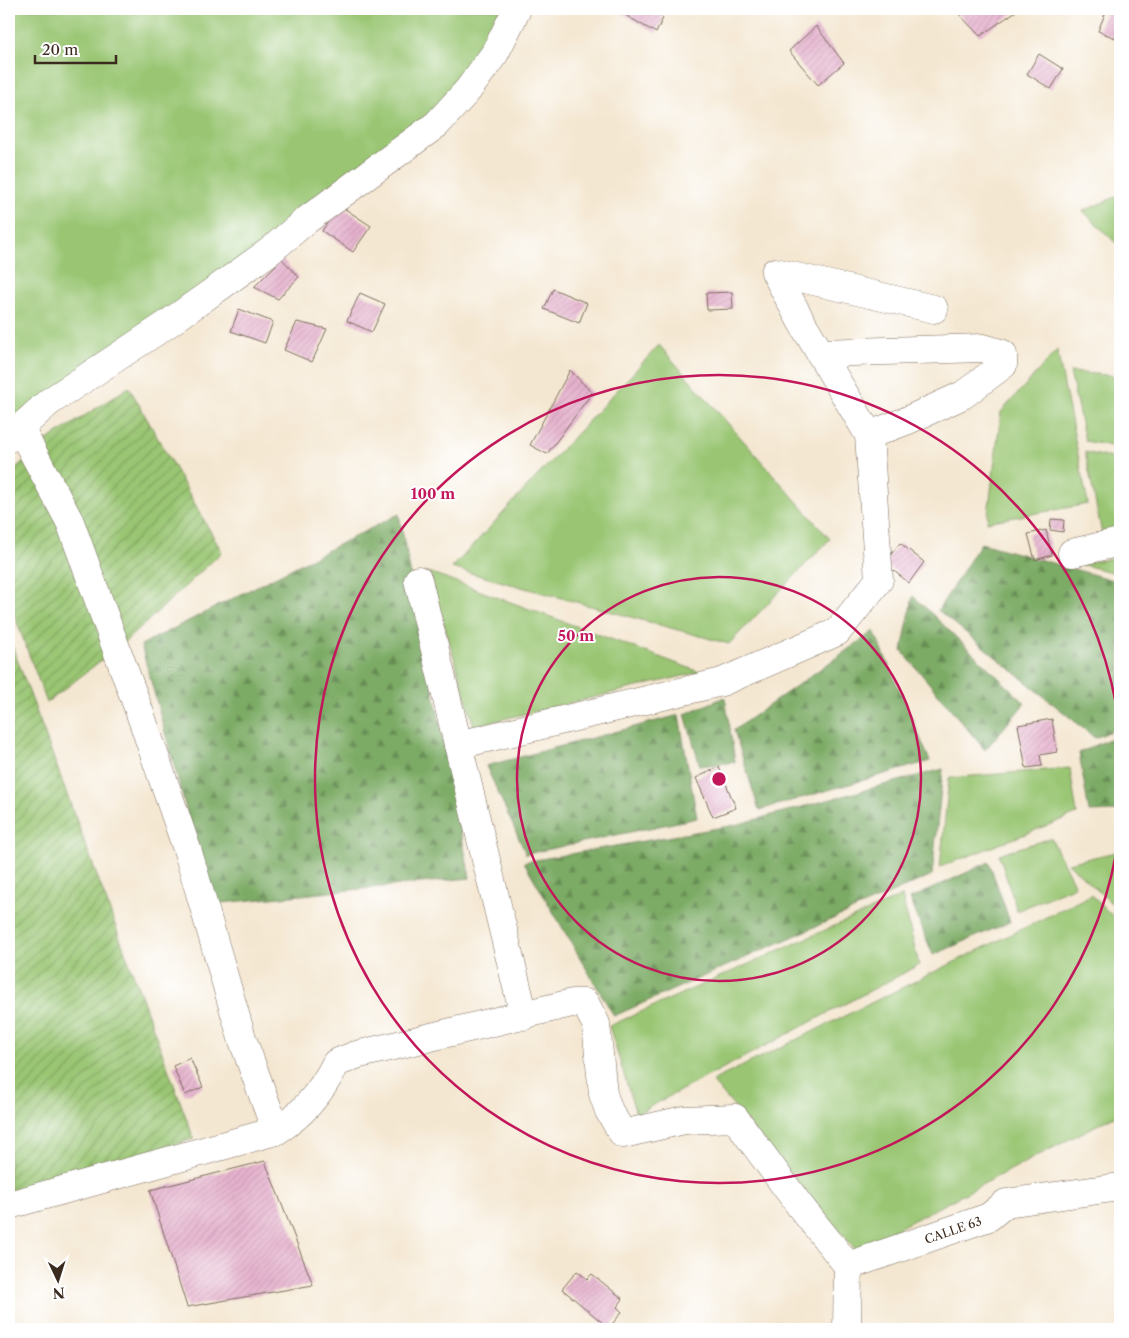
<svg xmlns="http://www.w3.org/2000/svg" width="1129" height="1338" font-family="'Libre Caslon Text',serif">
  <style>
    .grass { fill: #9ac673; stroke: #6a7848 }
    .forest { fill: url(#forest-firs); stroke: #5b6a42 }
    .garden { fill: url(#garden-furrows); stroke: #6a7848 }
    .building { fill: url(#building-hatch) }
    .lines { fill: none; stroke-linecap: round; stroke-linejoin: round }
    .minor-casing { stroke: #7c6c5d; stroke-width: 29 }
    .minor { stroke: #fff; stroke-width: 28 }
    .ring { fill: none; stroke: #c2185b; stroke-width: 2.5 }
    .labels { text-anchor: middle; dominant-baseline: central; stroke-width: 4; stroke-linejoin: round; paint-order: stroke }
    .street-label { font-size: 12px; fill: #3b2a1e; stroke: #fff }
    .centre { fill: #c2185b; stroke: #fff; stroke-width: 2.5 }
    .ring-label { font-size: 15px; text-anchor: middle; font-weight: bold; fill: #c2185b; stroke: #fff; stroke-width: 4; stroke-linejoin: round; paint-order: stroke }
  </style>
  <defs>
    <pattern id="forest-firs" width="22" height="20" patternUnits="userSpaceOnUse" patternTransform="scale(1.25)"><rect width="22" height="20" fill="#7bab65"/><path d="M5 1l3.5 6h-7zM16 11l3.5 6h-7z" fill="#668b53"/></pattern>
    <pattern id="garden-furrows" width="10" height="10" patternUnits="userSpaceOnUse" patternTransform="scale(1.25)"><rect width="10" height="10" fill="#9ac673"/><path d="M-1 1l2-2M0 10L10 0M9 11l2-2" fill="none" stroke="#7fa15e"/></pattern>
    <pattern id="building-hatch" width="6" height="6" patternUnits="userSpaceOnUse" patternTransform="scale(1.25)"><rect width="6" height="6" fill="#e6b2ce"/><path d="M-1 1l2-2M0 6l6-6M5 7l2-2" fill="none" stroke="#c699b0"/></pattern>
  </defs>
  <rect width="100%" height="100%" fill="#fff"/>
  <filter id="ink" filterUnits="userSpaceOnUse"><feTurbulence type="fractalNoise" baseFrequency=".02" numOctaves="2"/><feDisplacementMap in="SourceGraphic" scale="10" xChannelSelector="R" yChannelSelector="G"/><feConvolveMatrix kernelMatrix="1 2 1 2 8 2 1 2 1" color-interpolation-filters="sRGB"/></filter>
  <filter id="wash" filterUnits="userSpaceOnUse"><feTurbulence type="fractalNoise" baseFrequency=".0096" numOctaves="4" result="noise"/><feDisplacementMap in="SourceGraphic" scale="20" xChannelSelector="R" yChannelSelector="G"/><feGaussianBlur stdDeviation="1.12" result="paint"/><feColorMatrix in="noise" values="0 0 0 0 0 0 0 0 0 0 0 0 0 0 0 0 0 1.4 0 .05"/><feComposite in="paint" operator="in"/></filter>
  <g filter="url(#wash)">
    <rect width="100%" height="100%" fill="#f4e7d1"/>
    <path class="grass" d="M9 9H517L468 90 9 438Z
      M1120 195V247L1083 211Z
      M659 345 830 539 729 644 452 568Z
      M1057 350 1088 504 987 522 1001 412Z
      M1070 372 1120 376V435L1116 447 1085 441Z
      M1085 452 1120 460V531L1102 534Z
      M1120 557V574L1079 564Z
      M429 572 700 672 474 726Z
      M1070 768 1077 814 940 867 949 778Z
      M1051 838 1075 886 1017 911 999 854Z
      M1120 851V911L1068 863Z
      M1091 895 1120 923V1113L856 1250 712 1081Z
      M902 896 919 965 636 1114 609 1026Z"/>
    <path class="forest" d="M399 514 470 878 212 904 141 645Z
      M981 543 1120 582V727L1095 738 938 610Z
      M913 596 1025 703 985 750 902 651Z
      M874 631 930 761 759 810 734 730Z
      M725 697 735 762 700 766 685 714Z
      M679 715 697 818 526 854 486 766Z
      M1120 734V811L1089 812 1079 753Z
      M943 769 932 875 614 1016 524 862 735 825Z
      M989 862 1010 922 933 955 910 899Z"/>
    <path class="garden" d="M129 387 222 552 128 639 47 703 9 601V474L46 441Z
      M9 637 194 1139 9 1192Z"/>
    <g id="blocks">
      <path class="building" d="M615 9H651L663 18 656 33Z
        M954 9H1019L980 36Z
        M1107 9 1120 10V40L1098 31Z
        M816 26 844 63 818 85 789 51Z
        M1039 54 1063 69 1051 89 1027 74Z
        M339 205 371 226 353 252 322 231Z
        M282 259 299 277 278 299 254 287Z
        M553 289 587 303 579 323 544 309Z
        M732 292 733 309 707 310 706 293Z
        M360 293 385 304 372 332 347 321Z
        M239 309 273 322 265 343 231 331Z
        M297 322 327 329 312 362 284 350Z
        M570 370 592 393 547 454 530 445Z
        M1051 519 1064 520 1063 532 1050 530Z
        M1046 530 1052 555 1035 560 1028 534Z
        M900 543 924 562 909 583 884 563Z
        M1052 719 1057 752 1040 755 1042 766 1026 768 1018 725Z
        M719 767 736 808 713 817 696 778Z
        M190 1058 203 1087 185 1095 173 1066Z
        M265 1161 313 1285 187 1307 150 1190Z
        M577 1271 587 1279 592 1274 623 1299 617 1307 622 1312 609 1328 562 1289Z"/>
    </g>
  </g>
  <g filter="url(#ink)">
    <use href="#blocks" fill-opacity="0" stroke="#7c6c5d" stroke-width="1"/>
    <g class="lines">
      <defs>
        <g id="minor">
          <path d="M820 353 983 348 1003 354V365L963 395 906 421 869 435"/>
          <path d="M20 428 70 522 141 716 188 852 242 1038 276 1131"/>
          <path d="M9 438 49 402 166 325 270 251 304 222 437 124 468 90 495 53 517 9"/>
          <path d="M1072 553 1120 542"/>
          <path d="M418 580 524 1016"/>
          <path d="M458 745 722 682 837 632 879 580 869 435 801 321 775 272 934 309"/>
          <path d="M9 1205 276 1131C303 1115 322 1091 336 1063L356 1055 572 1003H585L596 1024 603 1094 609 1111 623 1134 684 1120 735 1118 800 1206 848 1266"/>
          <path id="s1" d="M848 1266 989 1217 1006 1203 1120 1187"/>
          <path d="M847 1329 848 1266"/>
        </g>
      </defs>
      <use href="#minor" class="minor-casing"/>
      <use href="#minor" class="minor"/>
    </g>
  </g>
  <g class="ring">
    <circle cx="719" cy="779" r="202"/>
    <path d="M1120 828A404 404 0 1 1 1120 730"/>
  </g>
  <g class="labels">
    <g class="street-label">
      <text stroke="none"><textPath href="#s1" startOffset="111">CALLE 63</textPath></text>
    </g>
  </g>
  <circle cx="719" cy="779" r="8" class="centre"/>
  <g class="ring-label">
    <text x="433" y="499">100 m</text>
    <text x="576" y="641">50 m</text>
  </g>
  <rect width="1129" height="1338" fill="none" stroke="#fff" stroke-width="30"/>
  <g transform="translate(58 1280) rotate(176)" stroke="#ffffff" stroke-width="4" paint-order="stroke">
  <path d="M0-4L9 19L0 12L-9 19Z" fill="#3b2a1e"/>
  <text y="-8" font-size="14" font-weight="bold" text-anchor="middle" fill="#3b2a1e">N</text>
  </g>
  <path d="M35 55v8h81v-8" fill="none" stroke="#3b2a1e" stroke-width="2.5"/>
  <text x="42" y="55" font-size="15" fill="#3b2a1e" stroke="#ffffff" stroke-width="4" paint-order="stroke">20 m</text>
</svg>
